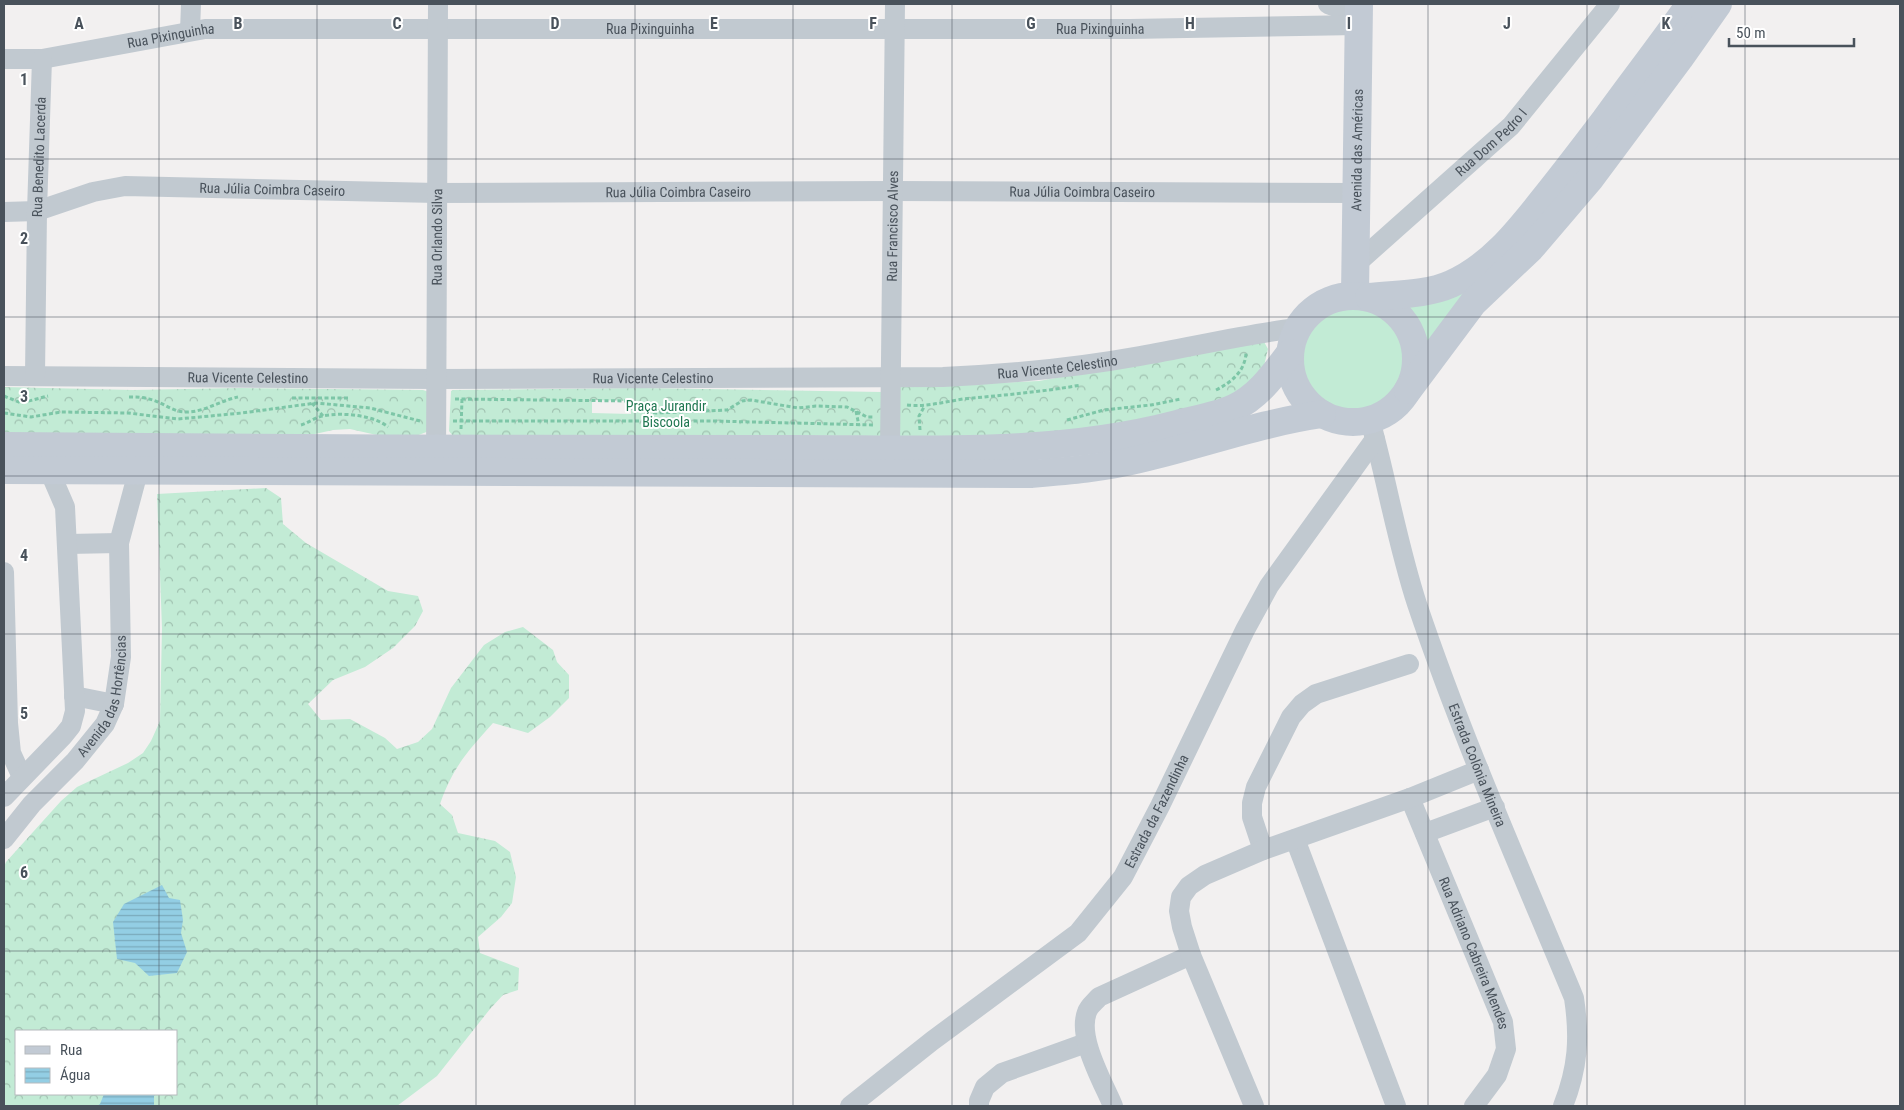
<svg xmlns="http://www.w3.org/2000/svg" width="1904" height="1110" font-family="'Roboto Condensed',sans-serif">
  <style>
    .grass { fill: #c2ebd5 }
    .forest { fill: url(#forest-crowns); fill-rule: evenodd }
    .water { fill: url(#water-rules) }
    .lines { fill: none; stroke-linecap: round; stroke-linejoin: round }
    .path { stroke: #7dc6a7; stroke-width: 3; stroke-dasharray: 4 2.5; stroke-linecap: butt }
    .street { stroke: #c1c9d0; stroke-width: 20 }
    .secondary { stroke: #c2cad4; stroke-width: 28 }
    .grid { fill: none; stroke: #49525b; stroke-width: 1; stroke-opacity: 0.55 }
    .labels { text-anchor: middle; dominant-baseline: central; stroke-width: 4; stroke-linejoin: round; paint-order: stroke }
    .street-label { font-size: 14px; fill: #49525b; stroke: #fff }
    .park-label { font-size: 14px; fill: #1f7751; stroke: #fff }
    .grid-label { font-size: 16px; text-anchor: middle; font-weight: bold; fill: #49525b; stroke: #fff; stroke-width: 4; stroke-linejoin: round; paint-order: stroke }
  </style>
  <defs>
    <pattern id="forest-crowns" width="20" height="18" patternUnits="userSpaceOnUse" patternTransform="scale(1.25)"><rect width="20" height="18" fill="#c2ebd5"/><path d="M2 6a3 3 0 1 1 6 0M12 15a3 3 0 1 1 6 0" fill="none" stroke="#a0c1b0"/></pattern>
    <pattern id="water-rules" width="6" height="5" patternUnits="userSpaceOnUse" patternTransform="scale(1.25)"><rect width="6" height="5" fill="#93cee4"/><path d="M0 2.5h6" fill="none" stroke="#7aaabc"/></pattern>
  </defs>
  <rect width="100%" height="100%" fill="#f2f0f0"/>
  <path class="grass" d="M1474 282 1427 350C1425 333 1418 320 1408 305Z
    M1298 357a55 55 0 1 1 110 0a55 55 0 1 1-110 0Z"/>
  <path class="forest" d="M1263 340 1268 349 1264 366 1242 392 1203 408 1043 437 898 439 900 387 1039 381Z
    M4 387 133 390 240 388 423 390 429 392V431L416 436H381L350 429 333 430 315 434 286 435 4 439Z
    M641 388 883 392 886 436 452 435 449 431 451 391 453 390ZM592 400 631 401V414L592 413Z
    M266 488 281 498 283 524 306 543 388 591 418 596 423 611 415 626 393 648 365 667 333 680 308 704 321 720 350 719 385 738 397 749 418 742 432 729 451 688 484 645 505 632 523 627 553 650 557 662 569 675V698L550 717 528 733 493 723C467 752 453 767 440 804L452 815 458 833 495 841 510 852 516 877 512 903 501 917 478 937 480 953 519 968 518 990 503 995 490 1009 437 1076 397 1106H4V867L6 862 61 801 77 787 128 763 143 753 151 741 160 721 162 628 157 494ZM16 1031H176V1094H16Z"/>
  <path class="water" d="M162 885 169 898 180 900 183 920 181 933 187 952 177 973 149 976 135 963 117 959 113 922 124 904Z
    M104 1094H156L154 1096V1106H97L100 1104Z"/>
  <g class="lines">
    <path class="path" d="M1216 390C1232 382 1245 371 1246 353
      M4 396 21 403 48 396
      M129 397C136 397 143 397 149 399 159 401 168 408 178 411 199 416 218 401 238 397
      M292 398H350
      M455 399 632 401 644 410 656 413 727 410 742 401 751 400 798 408 816 406 847 407 867 417H874
      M312 403 323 416
      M907 405C926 407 944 402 963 399 1003 395 1042 392 1081 385
      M856 411 859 426
      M4 413 31 417 61 412 128 413 178 419 242 413 316 403 370 408 420 421
      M1067 420 1104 410 1151 405 1181 399
      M453 421H712L874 425
      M301 425C308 423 316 417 323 416 341 412 374 415 388 427
      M461 429 462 399
      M920 430 919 416 924 407"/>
    <g class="street">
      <path d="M1328 4 1358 15"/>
      <path d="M190 31 191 4"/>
      <path id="s1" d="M4 59H42L205 29H1130L1358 25"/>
      <path id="s2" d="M4 212 37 211 93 192 125 186 437 193 894 191 1356 193"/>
      <path id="s3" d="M1356 264 1511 126 1610 4"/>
      <path id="s4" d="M4 376 435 379 943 377C1009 374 1074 368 1140 356 1193 347 1244 334 1298 328"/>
      <path id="s5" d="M35 376 37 211 42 59"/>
      <path id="s6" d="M1370 420C1387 481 1397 543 1417 604 1462 738 1520 868 1574 998 1580 1038 1578 1068 1563 1106"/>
      <path id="s7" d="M890 448 895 4"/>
      <path id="s8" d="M436 462 438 4"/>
      <path d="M68 544 119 543"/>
      <path d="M4 572 8 723 11 753 22 777"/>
      <path d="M74 696 114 704"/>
      <path d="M4 797 63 736 71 726 75 711 65 507 49 470"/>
      <path id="s9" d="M1410 798 1503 1022 1506 1049 1497 1075 1474 1106"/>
      <path d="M1425 833 1495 807"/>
      <path id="s10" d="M4 839 32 804 75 761 105 724 114 704 121 657 119 543 138 472"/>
      <path d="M1295 839 1396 1106"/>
      <path d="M1263 850 1252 817V803L1256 787 1291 717 1302 704 1316 694 1409 664"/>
      <path id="s11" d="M850 1106 932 1041 1078 933 1123 877 1160 806 1245 630 1269 586 1375 439"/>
      <path d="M979 1106V1101L985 1087 1002 1073 1086 1043"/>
      <path d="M1113 1106C1103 1082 1077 1038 1087 1012 1089 1006 1095 1002 1099 997L1191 955"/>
      <path d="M1254 1106 1191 955 1182 927 1179 911 1181 897 1189 886 1205 875 1263 850 1410 798 1479 770"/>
    </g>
    <g class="secondary">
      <path id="s12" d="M1355 295 1359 4"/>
      <circle cx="1353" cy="359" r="63"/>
      <path d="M1369 297C1396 294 1426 295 1451 284 1492 266 1520 229 1547 195 1567 170 1586 145 1605 120 1633 81 1663 43 1690 4"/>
      <path d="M1408 390 1473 303 1531 248 1590 179 1680 58 1718 4"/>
      <path d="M4 446C261 448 519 450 776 449 910 448 1047 458 1177 424 1196 419 1217 416 1234 408 1259 396 1274 374 1290 353"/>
      <path d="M4 470 1030 474C1066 471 1104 468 1140 459 1201 445 1260 423 1322 414"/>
    </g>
  </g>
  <path class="grid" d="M159 4V1031M317 4V1106M476 4V1106M635 4V1106M793 4V1106M952 4V1106M1111 4V1106M1269 4V1106M1428 4V1106M1587 4V1106M1745 4V1106M4 159H1900M4 317H1900M4 476H1900M4 634H1900M4 793H1900M4 951H1900M159 1094V1106"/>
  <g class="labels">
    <g class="street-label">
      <text stroke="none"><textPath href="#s1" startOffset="649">Rua Pixinguinha</textPath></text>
      <text stroke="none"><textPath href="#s1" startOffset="1099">Rua Pixinguinha</textPath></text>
      <text stroke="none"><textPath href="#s1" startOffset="169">Rua Pixinguinha</textPath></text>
      <text stroke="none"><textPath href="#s3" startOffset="182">Rua Dom Pedro I</textPath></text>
      <text stroke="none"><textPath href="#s12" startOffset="145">Avenida das Américas</textPath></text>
      <text stroke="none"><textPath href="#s5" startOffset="219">Rua Benedito Lacerda</textPath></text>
      <text stroke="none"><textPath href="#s2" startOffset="272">Rua Júlia Coimbra Caseiro</textPath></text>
      <text stroke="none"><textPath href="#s2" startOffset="678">Rua Júlia Coimbra Caseiro</textPath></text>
      <text stroke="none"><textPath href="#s2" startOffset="1082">Rua Júlia Coimbra Caseiro</textPath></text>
      <text stroke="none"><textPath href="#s7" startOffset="222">Rua Francisco Alves</textPath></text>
      <text stroke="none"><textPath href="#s8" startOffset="225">Rua Orlando Silva</textPath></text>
      <text stroke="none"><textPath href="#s4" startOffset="1054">Rua Vicente Celestino</textPath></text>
      <text stroke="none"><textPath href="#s4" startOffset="244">Rua Vicente Celestino</textPath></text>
      <text stroke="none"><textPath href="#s4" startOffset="649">Rua Vicente Celestino</textPath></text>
      <text stroke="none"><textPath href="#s10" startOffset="179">Avenida das Hortências</textPath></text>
      <text stroke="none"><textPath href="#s6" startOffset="362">Estrada Colônia Mineira</textPath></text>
      <text stroke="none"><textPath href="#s11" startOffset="432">Estrada da Fazendinha</textPath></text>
      <text stroke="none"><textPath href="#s9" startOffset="168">Rua Adriano Cabreira Mendes</textPath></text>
    </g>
    <g class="park-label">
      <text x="666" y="406">Praça Jurandir<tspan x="666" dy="16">Biscoola</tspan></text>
    </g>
  </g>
  <g class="grid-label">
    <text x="79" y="29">A</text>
    <text x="238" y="29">B</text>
    <text x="397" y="29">C</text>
    <text x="555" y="29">D</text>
    <text x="714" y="29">E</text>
    <text x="873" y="29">F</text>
    <text x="1031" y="29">G</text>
    <text x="1190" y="29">H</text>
    <text x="1349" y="29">I</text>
    <text x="1507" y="29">J</text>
    <text x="1666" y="29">K</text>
    <text x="24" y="85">1</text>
    <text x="24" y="244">2</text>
    <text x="24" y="402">3</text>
    <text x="24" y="561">4</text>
    <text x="24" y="719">5</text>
    <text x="24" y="878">6</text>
  </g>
  <rect width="1904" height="1110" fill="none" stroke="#49525b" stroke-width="10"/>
  <rect x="15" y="1030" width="162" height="65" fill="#ffffff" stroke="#b6babd"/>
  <rect x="25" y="1046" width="25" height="8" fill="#c2cad4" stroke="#b6babd"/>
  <text x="60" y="1055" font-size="15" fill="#49525b">Rua</text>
  <rect x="25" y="1068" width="25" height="15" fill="url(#water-rules)" stroke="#b6babd"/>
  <text x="60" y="1080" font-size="15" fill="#49525b">Água</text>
  <path d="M1729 38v8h125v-8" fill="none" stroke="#49525b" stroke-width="2.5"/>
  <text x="1736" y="38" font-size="15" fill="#49525b" stroke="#ffffff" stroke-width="4" paint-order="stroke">50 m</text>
</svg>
